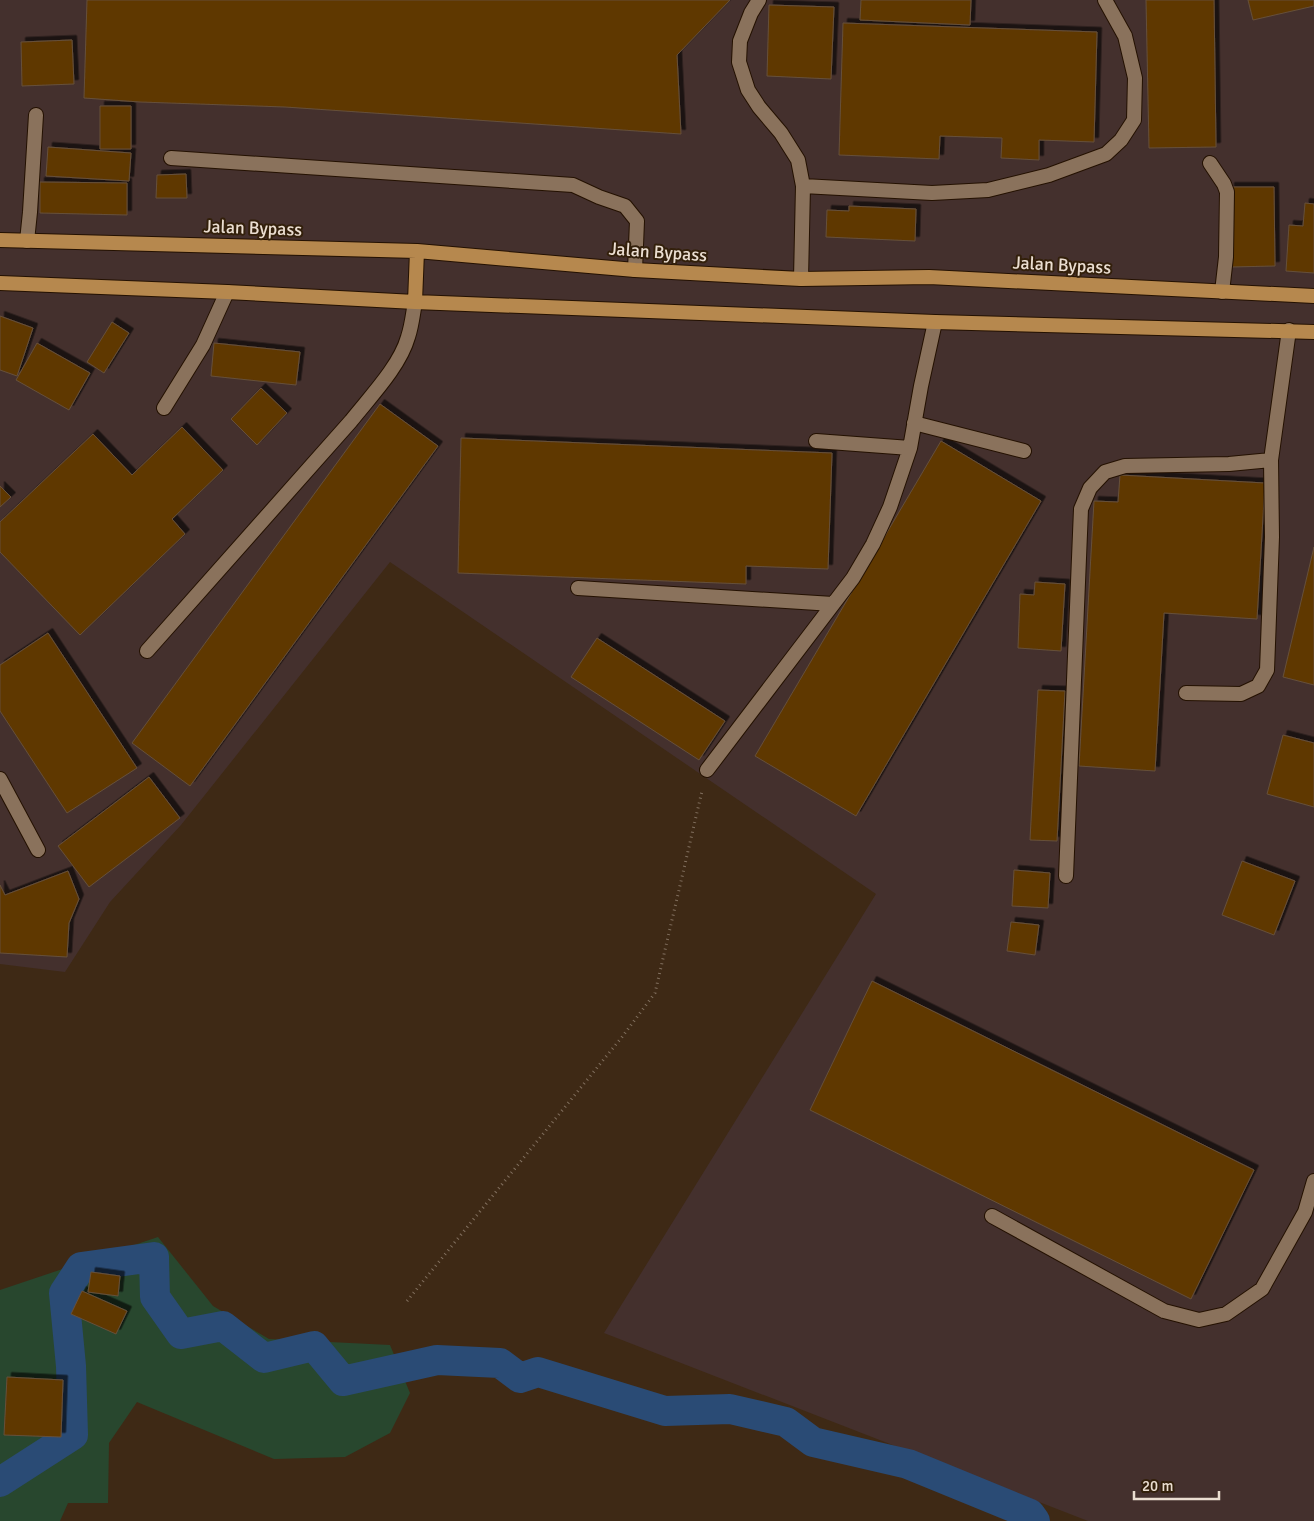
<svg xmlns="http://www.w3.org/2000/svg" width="1314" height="1521" font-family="Signika,sans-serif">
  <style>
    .industrial { fill: #44302d }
    .green { fill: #28472e }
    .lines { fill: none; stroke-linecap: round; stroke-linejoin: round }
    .canal { stroke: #2a4b75; stroke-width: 30 }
    .building { fill: #5f3703; stroke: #66503a; filter: url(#shadow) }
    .service-casing { stroke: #241100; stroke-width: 16 }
    .trunk-casing { stroke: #241100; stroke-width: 16 }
    .path { stroke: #82705f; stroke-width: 3; stroke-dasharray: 1 4; stroke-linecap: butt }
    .service { stroke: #8a725c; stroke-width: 14 }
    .trunk { stroke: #b6884e; stroke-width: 14 }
    .labels { text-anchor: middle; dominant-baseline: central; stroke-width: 4; stroke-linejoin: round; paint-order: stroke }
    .street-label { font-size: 18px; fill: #ebded1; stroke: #33200b }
  </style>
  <defs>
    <filter id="shadow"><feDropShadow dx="4.5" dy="-4.5" stdDeviation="0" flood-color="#0009"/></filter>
  </defs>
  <rect width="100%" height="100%" fill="#3e2915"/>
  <path class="industrial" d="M0 0H1314V1521H1088L604 1333 876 894 390 562 181 825 110 902 65 972 0 964Z"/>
  <path class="green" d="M158 1237 213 1306 269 1339 390 1345 410 1393 390 1433 345 1457 274 1459 137 1402 109 1443 108 1503H68L60 1521H0V1290Z"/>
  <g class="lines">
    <path class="canal" d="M0 1482 73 1435 71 1366 64 1293 81 1267 154 1257 155 1297 181 1334 223 1326 264 1358 314 1346 343 1381 437 1360 500 1363 520 1378 538 1372 665 1411 730 1409 786 1422 813 1442 908 1464 1030 1514 1035 1521"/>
  </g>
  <path class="building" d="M87 0H730L677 55 681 134 285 107 140 102 84 98Z
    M861 0H971L970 25 860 20Z
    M1146 0H1214L1216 147 1149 148Z
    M1248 0H1314V6L1253 20Z
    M769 5 834 7 831 79 767 76Z
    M843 23 1097 32 1094 142 1039 140V160L1001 158 1002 138 940 136 939 159 839 155Z
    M72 40 74 84 22 86 21 42Z
    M100 106H131V149H100Z
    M48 147 131 153 129 181 46 176Z
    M186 174 187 198H156L157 175Z
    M40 182 127 183V215L40 213Z
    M1230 187H1274L1275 266 1231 267Z
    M1305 203 1314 204V273L1286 271 1289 225 1303 226Z
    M849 206 916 209 915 241 826 237 827 210 849 211Z
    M0 316 33 328 17 376 0 370Z
    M112 322 129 333 104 373 87 362Z
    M37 343 90 373 69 410 16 380Z
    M214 343 300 352 296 385 211 376Z
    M261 388 287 413 257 445 231 419Z
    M380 404 438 446 190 786 132 743Z
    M182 427 223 470 172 519 185 534 80 635 0 552V522L93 434 132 475Z
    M461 438 832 453 828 569 746 566V584L458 573Z
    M941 441 1041 501 856 816 755 756Z
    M1120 475 1265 483 1257 619 1164 613 1155 771 1079 766 1094 501 1118 502Z
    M0 486 11 497 0 507Z
    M1314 547V685L1283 677Z
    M1035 582 1065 584 1061 651 1018 648 1020 594 1034 595Z
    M48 633 137 768 67 813 0 711V665Z
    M597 638 725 721 699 760 571 677Z
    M1038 690 1065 691 1057 841 1030 840Z
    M1283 735 1314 743V807L1267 794Z
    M149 777 180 818 89 887 58 846Z
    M1242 861 1295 881 1274 935 1222 915Z
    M1014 870 1050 873 1048 908 1012 906Z
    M68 871 79 899 69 923 67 957 0 953V885L5 895Z
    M1011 922 1039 925 1035 955 1007 951Z
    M872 981 1254 1170 1191 1299 810 1110Z
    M91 1272 120 1276 118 1296 88 1292Z
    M82 1291 127 1311 116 1334 71 1314Z
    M7 1377 63 1380 61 1437 4 1435Z"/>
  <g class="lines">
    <defs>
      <path id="service" d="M759 0 751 13 740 41 739 62 748 90 759 107 781 133 798 160 803 186 801 279
        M171 158 573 185 599 197 625 206 637 221 635 270
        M1210 163 1224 184 1227 192 1226 257 1222 292
        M803 186 932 193 988 190 1049 175 1106 154 1121 140 1134 120 1135 78 1125 36 1105 0
        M27 241 30 212 36 115
        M164 408 203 345 227 292
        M914 423 1024 451
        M816 441 910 448
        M578 588 833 604
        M147 651 351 421C370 397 400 366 408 337 412 325 413 313 415 302
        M1186 693 1241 694 1258 686 1267 670 1272 537 1271 460
        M707 770 853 578 873 544 890 507 910 448 921 386 935 322
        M0 779 38 850
        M1066 876 1081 509 1090 488 1105 472 1125 466 1229 464 1271 460 1289 330
        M992 1216 1164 1311 1199 1320 1226 1314 1262 1289 1305 1212 1314 1181"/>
      <path id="trunk" d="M0 240 417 251 635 270 801 279 929 277 1314 296
        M0 283 227 292 415 302 935 322 1314 332
        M415 302 417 251"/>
    </defs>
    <use href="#service" class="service-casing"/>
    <use href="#trunk" class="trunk-casing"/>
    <path class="path" d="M407 1301 622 1037 655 993 702 791"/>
    <use href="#service" class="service"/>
    <use href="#trunk" class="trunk"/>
  </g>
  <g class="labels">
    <g class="street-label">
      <text transform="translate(253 228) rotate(2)">Jalan Bypass</text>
      <text transform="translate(658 252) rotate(4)">Jalan Bypass</text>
      <text transform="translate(1062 265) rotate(3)">Jalan Bypass</text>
    </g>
  </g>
  <path d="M1134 1491v8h85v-8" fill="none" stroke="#ebded1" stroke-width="2.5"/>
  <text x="1142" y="1491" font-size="15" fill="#ebded1" stroke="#33200b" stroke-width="4" paint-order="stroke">20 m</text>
</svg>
